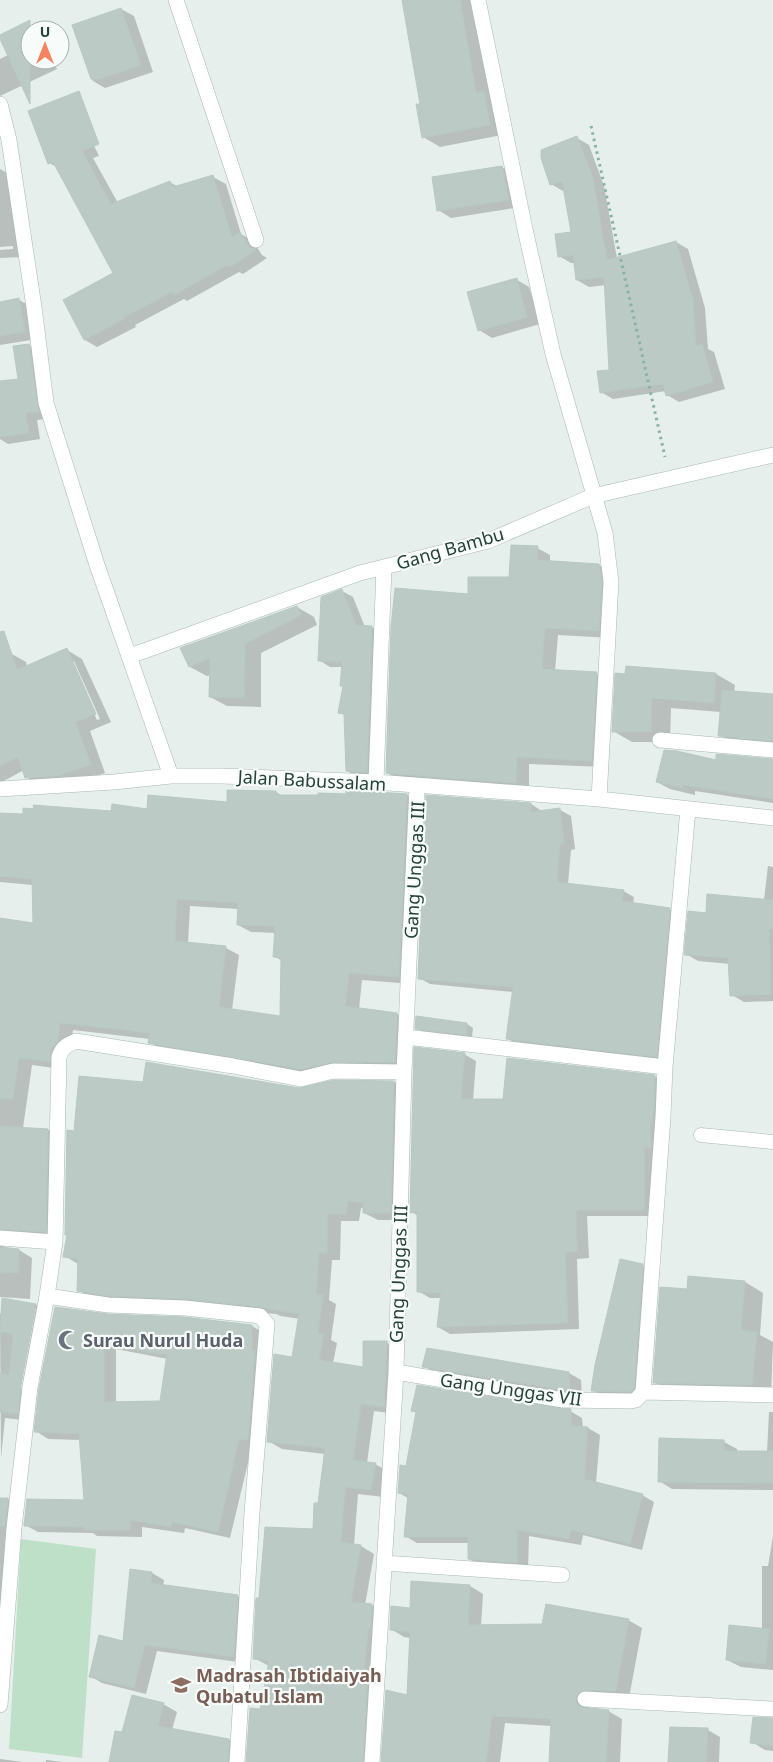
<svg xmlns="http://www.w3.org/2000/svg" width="773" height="1762" font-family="'Noto Sans',sans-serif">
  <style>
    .green { fill: #bfe0c8 }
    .shadow { fill: #0003; fill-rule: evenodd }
    .building { fill: #bbcac4; stroke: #b8c9c2; fill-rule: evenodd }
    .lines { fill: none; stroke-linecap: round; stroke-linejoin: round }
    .lane-casing { stroke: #a8b8b2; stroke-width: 15 }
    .street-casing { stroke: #a8b8b2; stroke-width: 16 }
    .path { stroke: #86b3a5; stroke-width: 3; stroke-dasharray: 2.5 4; stroke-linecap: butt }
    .lane { stroke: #fff; stroke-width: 14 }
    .street { stroke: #fff; stroke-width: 15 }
    .labels { text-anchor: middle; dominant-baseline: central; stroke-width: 4.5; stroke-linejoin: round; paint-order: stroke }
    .street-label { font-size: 18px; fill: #24423a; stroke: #f7fbf9 }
    .worship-label { font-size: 18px; font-weight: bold; fill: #5b616d; stroke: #f7fbf9; text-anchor: start }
    .education-label { font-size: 18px; font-weight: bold; fill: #785e54; stroke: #f7fbf9; text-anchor: start }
  </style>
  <rect width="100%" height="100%" fill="#e6efeb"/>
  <path class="green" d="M21 1539 96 1549 82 1758 9 1749Z"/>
  <path class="shadow" d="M407 0H474L507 134 440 147 423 137 421 105Z
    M121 9 134 16 153 72 105 88 93 81 74 26Z
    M26 23 37 30H30V60H52L57 69 0 96V59L8 55Z
    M75 106 99 156 93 158 118 203 170 182 178 187 213 177 226 184 241 234 253 241 262 255 267 258 243 274 239 272 187 301 184 299 135 325 136 327 97 347 85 340 64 300 115 274 57 167 49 163Z
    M577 138 589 145 604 186 617 258 676 242 688 249 705 308 708 349 714 352 725 389 679 402 667 395 666 391 613 399 601 392 611 371 606 285 589 287 577 280 575 263H571L559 256 572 233 565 191H563L551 184Z
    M502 167 515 175 521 207 451 218 438 210Z
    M0 169 14 177 22 257 0 258V250L13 249V246L0 247Z
    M517 280 529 287 540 324 492 338 479 330Z
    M19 300 32 307 37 339 0 345V303Z
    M29 345 40 352 50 418 37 420 40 439 8 444 0 439V382L19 380Z
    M537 548 550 555V562L599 565 612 572V638L558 635 555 671 596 674 609 681 605 767 529 764V790L400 780 387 773 469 595 511 579Z
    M342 591 353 597 365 627H372L383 634 378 778 358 777 347 771 346 715 340 712 344 687 342 686 343 667H330L319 660Z
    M297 607 314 617 317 625 261 653V707L227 706 210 697 211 675 207 676 190 667Z
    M67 650 82 659 111 722 90 731 105 773 74 784 41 786 26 777 24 770 2 782 0 781V656L10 653 26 662 27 667ZM71 661H74L100 719 97 720Z
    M627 667 716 674 735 685 734 692 773 696V746L732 742 719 735 721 712 671 708 670 742H632L613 731Z
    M773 760V803L695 791V795L670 789 657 782 717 761Z
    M276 792 284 797 407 795 420 803 412 984 362 980 359 1009 397 1014 410 1022 408 1069 315 1076 163 1050 150 1042V1039L73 1030 70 1049 64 1058 62 1069 32 1065 23 1128 48 1130 61 1138 59 1239 3 1245 4 1248 19 1250 32 1258 30 1299 0 1297V919L34 924 33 885 0 882V814L24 816 148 810 228 803ZM190 906 239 909 238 925 251 932 276 933 274 956 282 961 281 1018 232 1010 239 955 226 948 188 943Z
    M427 797 531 804 542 811 560 810 571 816 575 849 571 850 568 884 623 891 634 897 633 904 669 909 680 915 667 1062 518 1045 507 1038 513 992 430 984 419 978Z
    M768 866 773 867V1001L744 1002 732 995 730 964 698 961 686 954 707 915 764 900Z
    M467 1024 473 1028 472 1037 423 1032 417 1028Z
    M464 1054 476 1061 473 1100H504L654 1076 666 1083 656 1216H587L589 1258 577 1259 579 1329 450 1334 438 1327 442 1298H430L418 1291 419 1216 411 1212Z
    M334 1082H394L407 1090 404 1220H378L364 1213V1208H361L359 1221H341L340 1260H332L329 1300 336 1304 331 1340 337 1343 333 1363 364 1368V1343H387L400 1350 398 1414 374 1411 367 1463 375 1464 388 1471 384 1497 358 1494 354 1545 361 1546 374 1554 365 1605H372L385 1613 377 1762H247L261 1710 269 1666 254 1658 260 1600 314 1530 320 1505 325 1454 282 1449 268 1441 293 1359 300 1319 281 1316 276 1314 200 1306 92 1298 78 1290V1264L65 1256 68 1235 75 1132 144 1084 299 1089Z
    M642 1265 654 1272 645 1395 604 1397 593 1390Z
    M745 1282 763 1293 760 1335 773 1342 771 1395 673 1393 654 1382 688 1291Z
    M15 1302 36 1305 49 1312 31 1421 5 1418 1 1458 0 1314ZM34 1308H36L21 1392 18 1391Z
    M107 1316 252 1326 264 1333 252 1446 230 1538 185 1528 184 1533 142 1527V1537L97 1536 93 1533 38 1532 25 1525 85 1501 81 1440 48 1439 36 1431ZM116 1349 168 1359 161 1403H116Z
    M424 1366 569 1373 581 1380 582 1397 436 1373Z
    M412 1410 570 1411 582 1418 583 1428H588L600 1435 596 1483 642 1495 654 1502 642 1550 583 1535 581 1545 529 1536 528 1569 481 1566 469 1559V1543H417L405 1536 408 1498 399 1493 407 1467 417 1413Z
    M769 1412H773V1490L672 1489 659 1481 724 1442 737 1449V1452H767Z
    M0 1499H8L21 1507 0 1703Z
    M773 1536V1670L741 1667 727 1660 762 1630V1566H768Z
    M152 1573 164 1580 163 1586 237 1596 249 1603 246 1663 157 1651 146 1694 102 1683 90 1676 124 1642Z
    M412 1582 470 1586 483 1594 481 1626 543 1625 628 1620 642 1628 629 1698 589 1706V1709L608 1711 622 1719 620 1762H550L552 1726 505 1723 500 1762H383L408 1696 411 1638 404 1637 391 1629 411 1610Z
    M163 1704 177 1712 172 1730 229 1740 242 1748 241 1762H111L122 1734Z
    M773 1720V1751L765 1750 752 1742Z
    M708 1730 720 1737 719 1762H669Z
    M0 1759 23 1762H0Z
    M46 1760 64 1762H46Z"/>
  <path class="building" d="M402 0H460L476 93 484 91 490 125 422 138 416 104H420Z
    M121 8 141 65 100 79H91L72 25Z
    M30 20V104L0 39V35Z
    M79 91 99 144 82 151 111 204 170 181 173 187 213 175 232 237 240 232 249 247 256 250 230 267 227 265 174 295 172 292 123 318 124 319 84 340 63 300 113 273 53 162 48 164 28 111Z
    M577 136 593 178 607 260 676 241 693 300 696 346 702 344 713 382 666 396 663 384 600 393 597 371 609 370 604 277 576 280 573 255 558 257 555 234 571 232 562 181 550 185 541 158V150Z
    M502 166 509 200 437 211 432 177Z
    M517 278 527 317 478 331 467 292Z
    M19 298 25 332 0 336V302Z
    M29 344 39 412 26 413 29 433 0 437V381L18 379 13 346Z
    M511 545 538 546 537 560 599 564 602 582 599 631 545 628 542 669 597 672 592 761 517 757 516 783 386 773 391 627 395 588 468 594V577H509Z
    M342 589 356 625 372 626 367 772 346 771 344 714 338 713 343 686H340L342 662 318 661 321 597Z
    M297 606 301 615 245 644 244 698 209 697 210 658 189 667 180 648Z
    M4 631 17 670 67 648 96 714 75 722 91 764 58 776 25 778 18 757 0 766V632Z
    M626 666 716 673 714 703 652 698 651 732H612L615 673 625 674Z
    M722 690 773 694V741L718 736Z
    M664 750 677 751 716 760V754L773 759V799L683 785 682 788 656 782Z
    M227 790 276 791V795H318V793L346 794V790L407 794 399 977 349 973 345 1006 397 1013 395 1062H333L301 1069 148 1043 150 1033 60 1023 58 1041 51 1050 50 1062 19 1058 13 1099 0 1098V918L33 923 32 879 0 876V813L23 814V808L34 809 33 805 111 811 112 804 147 809 148 795 227 802ZM177 899 238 903 237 925 275 926 273 957 281 958 280 1016 219 1007 226 946 175 941Z
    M426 795 531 803V812L560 808 564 843 560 844 557 882 624 890 622 901 670 908 657 1057 506 1039 513 987 418 979Z
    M707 894 773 900V930L769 929 771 994 730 996 728 958 684 955 688 911 706 913Z
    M416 1016 467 1023 466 1035 415 1029Z
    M414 1047 465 1053 461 1099H503L507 1058 655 1075 654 1108 650 1128 651 1148H644V1210H576L577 1252H565L568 1323 437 1327 441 1293 417 1292V1212L410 1213Z
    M146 1062 299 1088 334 1080 394 1081 391 1213H363V1203L348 1201 346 1214H328L327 1253H319L316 1294 323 1295 318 1333 324 1334 319 1360 363 1367V1341H387L384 1407 361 1404 353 1460 376 1463 371 1490 345 1487 341 1542 361 1545 351 1602 372 1604 371 1628H369L362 1685 367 1686 363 1762H246L250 1708 260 1709 269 1661 253 1659 256 1598H259L265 1527 313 1529 314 1503H318L325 1448 267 1442 274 1354 292 1357 299 1314 267 1309 261 1307 186 1299 109 1296 77 1291 78 1259 63 1257 67 1235H65L67 1130 74 1131 79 1076 143 1082Z
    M0 1126 48 1129 46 1232 0 1229Z
    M0 1247 19 1249 18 1273 0 1272Z
    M620 1259 643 1264 634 1388 630 1392 591 1391 595 1365Z
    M688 1276 745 1281 741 1330 757 1332 752 1385 653 1383 660 1287 687 1289Z
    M2 1298 36 1304 21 1385 18 1414 0 1412V1373L9 1375 13 1334 0 1332Z
    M55 1307 108 1314 184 1317 252 1325V1351H255L248 1440 239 1439 218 1532 172 1522 171 1527 130 1520V1530H84V1527L24 1526 27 1499 84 1500 79 1434 34 1432 39 1388ZM104 1343 157 1354H167L160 1401 104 1402Z
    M427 1348 569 1372 570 1391 422 1367Z
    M417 1385 571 1409V1426L588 1427 584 1479 643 1494 630 1544 571 1530 569 1539 517 1530V1563L468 1559V1537H404L408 1494 398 1493 400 1465 406 1466 416 1412 411 1411Z
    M659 1438 724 1440V1451H773V1483L658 1482Z
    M0 1498H8L5 1526H0Z
    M130 1569 152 1572 151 1583 238 1595 234 1657 145 1645 134 1688 89 1677 99 1635 123 1641Z
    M411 1581 470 1585 468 1625 542 1624 546 1604 629 1619 616 1691 585 1690 577 1694 576 1698V1703L580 1707 609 1710 606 1762H549L551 1719 492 1716 486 1762H381L386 1690 407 1695 410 1632 390 1630 391 1606 410 1608Z
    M729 1625 769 1629 766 1664 726 1660Z
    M132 1695 164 1703 158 1726 229 1739 228 1762H109L115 1731 122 1732Z
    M753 1717 773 1718V1746L750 1743Z
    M670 1727 708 1728 706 1762H668Z"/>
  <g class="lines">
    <defs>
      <path id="lane" d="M701 1135 773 1142"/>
      <path id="street" d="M176 0 256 240
        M478 0 525 229 553 354 605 533 611 582 599 799
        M0 104 9 140 34 307 46 403 97 565 171 776
        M130 656 360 573 488 541 593 496 773 455
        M660 740 773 750
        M376 782 384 567
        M0 789 114 782 171 776H222L376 782 599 799 773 818
        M406 1037 665 1067
        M0 1238 55 1242
        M47 1296 108 1305 185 1308 260 1316 267 1324 252 1513 237 1762
        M396 1372 563 1400 631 1401 636 1400 643 1392
        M643 1392 663 1117 665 1067 688 809
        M643 1392 773 1395
        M384 1563 562 1575
        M585 1699 773 1709
        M0 1705 14 1528 30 1387 47 1296 55 1242 59 1057C62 1047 67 1045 76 1041L233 1066 301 1079 333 1071 404 1072
        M372 1762 396 1372 404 1072 417 786"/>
    </defs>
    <use href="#lane" class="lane-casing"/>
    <use href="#street" class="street-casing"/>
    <path class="path" d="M591 126 665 457"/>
    <use href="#lane" class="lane"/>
    <use href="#street" class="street"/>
  </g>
  <defs>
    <symbol id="mosque-bare" viewBox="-9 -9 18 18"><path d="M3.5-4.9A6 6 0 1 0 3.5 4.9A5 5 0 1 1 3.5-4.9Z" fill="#6b7280" stroke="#f7fbf9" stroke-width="2.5" paint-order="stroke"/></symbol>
    <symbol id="school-bare" viewBox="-9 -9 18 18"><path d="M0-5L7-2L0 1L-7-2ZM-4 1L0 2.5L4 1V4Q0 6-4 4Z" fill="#8d6e63" stroke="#f7fbf9" stroke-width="2.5" paint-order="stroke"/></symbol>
  </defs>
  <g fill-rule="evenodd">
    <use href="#mosque-bare" x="54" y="1326" width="28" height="28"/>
    <use href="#school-bare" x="167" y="1671" width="28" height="28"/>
  </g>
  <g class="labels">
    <g class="street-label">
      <text transform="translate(450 548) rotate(-16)">Gang Bambu</text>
      <text transform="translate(312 780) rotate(3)">Jalan Babussalam</text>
      <text transform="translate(414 870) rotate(-87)">Gang Unggas III</text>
      <text transform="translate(398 1274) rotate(-88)">Gang Unggas III</text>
      <text transform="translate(511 1389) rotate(8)">Gang Unggas VII</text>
    </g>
    <g class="worship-label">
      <text x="83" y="1340">Surau Nurul Huda</text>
    </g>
    <g class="education-label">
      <text x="196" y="1675">Madrasah Ibtidaiyah<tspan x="196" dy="21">Qubatul Islam</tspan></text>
    </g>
  </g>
  <g transform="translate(45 45)"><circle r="24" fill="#f7fbf9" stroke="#a3b1ad"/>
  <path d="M0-4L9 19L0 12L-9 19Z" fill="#f4845f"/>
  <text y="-8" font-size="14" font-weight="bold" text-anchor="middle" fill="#24423a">U</text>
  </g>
</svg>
